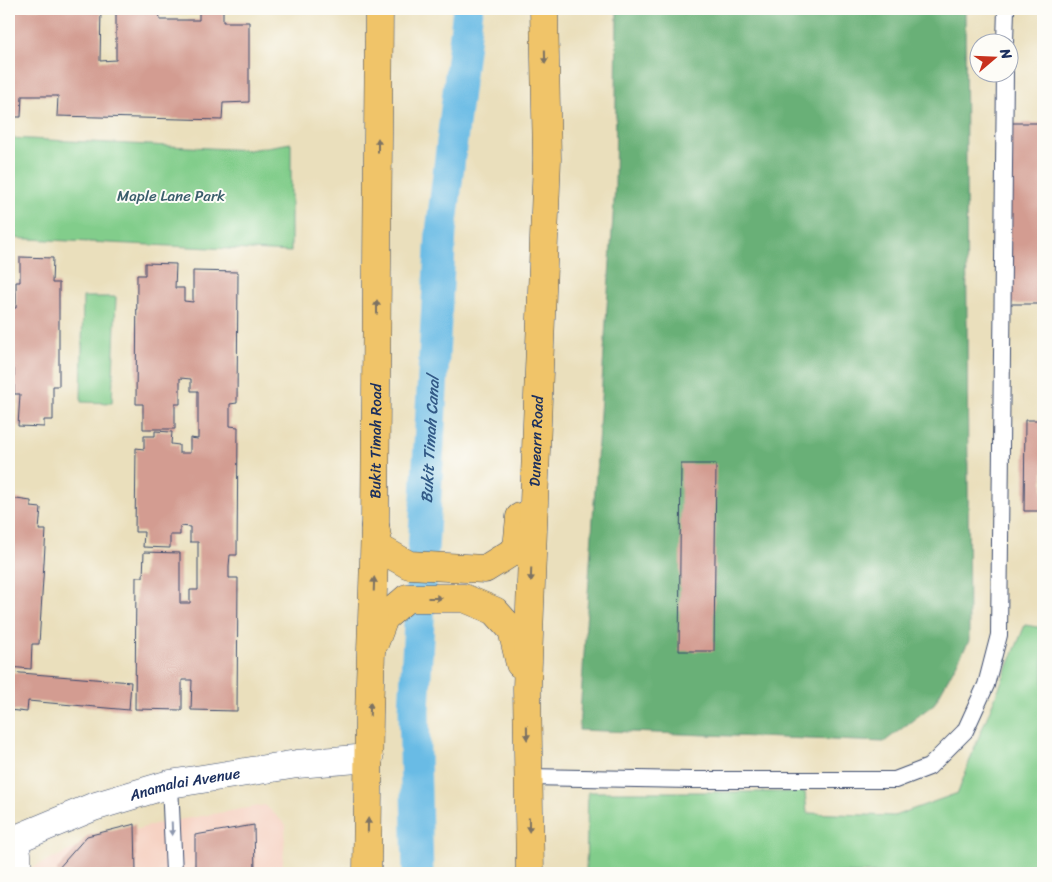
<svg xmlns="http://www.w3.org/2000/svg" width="1052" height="882" font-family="Sriracha,sans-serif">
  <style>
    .built { fill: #f6d2c3 }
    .green { fill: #82cd8b; stroke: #4e7e74 }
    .forest { fill: #69b077; stroke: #42706a }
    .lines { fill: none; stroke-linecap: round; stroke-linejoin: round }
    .canal { stroke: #69bbe5; stroke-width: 31 }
    .building { fill: #d39c91 }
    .lane-casing { stroke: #3a496c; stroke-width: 18 }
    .street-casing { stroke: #3a496c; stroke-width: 29 }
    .highway-casing { stroke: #3a496c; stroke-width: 29 }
    .lane { stroke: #fff; stroke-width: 16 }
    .street { stroke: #fff; stroke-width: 28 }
    .highway { stroke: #f0c469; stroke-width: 28 }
    .oneway { fill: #7b7263 }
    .oneway2 { fill: #8d97ae }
    .labels { text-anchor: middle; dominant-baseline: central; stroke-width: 4; stroke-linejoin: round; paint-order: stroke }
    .park-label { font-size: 15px; fill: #3a5e6c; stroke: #fdfcf7 }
    .street-label { font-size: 15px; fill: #1b2f5e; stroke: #fdfcf7 }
    .water-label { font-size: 16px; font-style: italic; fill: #325986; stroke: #fdfcf7 }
  </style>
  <rect width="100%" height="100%" fill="#fdfcf7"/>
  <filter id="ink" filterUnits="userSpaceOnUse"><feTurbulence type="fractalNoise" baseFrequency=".02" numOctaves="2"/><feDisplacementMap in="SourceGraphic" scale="10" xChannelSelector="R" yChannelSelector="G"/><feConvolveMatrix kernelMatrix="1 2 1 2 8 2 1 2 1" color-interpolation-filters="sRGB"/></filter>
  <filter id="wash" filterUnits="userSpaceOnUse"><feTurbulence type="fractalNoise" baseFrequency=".0096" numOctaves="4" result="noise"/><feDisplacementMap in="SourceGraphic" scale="20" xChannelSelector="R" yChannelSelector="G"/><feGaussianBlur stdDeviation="1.12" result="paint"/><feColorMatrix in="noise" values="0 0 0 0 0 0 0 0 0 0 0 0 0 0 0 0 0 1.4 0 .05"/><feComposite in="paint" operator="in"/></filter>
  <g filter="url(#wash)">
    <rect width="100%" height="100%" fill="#eadfbc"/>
    <path class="built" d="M265 805 286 825 282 873H21L71 850 155 824Z"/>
    <path class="green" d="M9 138 249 150 291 143V252L9 238Z
      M83 297H116L112 403 81 402Z
      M1025 625 1043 628V873H586L588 792H805L807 813 894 816 958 793 975 746Z"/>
    <path class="forest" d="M617 9H965L969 641 934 704 884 742 579 730 615 186Z"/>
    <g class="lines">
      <path class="canal" id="s1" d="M418 873 414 710 441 232 468 9"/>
    </g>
    <g id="blocks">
      <path class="building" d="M9 9H101L100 61 116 60V9H159L160 20H199V9H223V22H249V102L223 103 222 120 57 116 58 96H22L21 117H9Z
        M1007 123H1043V304H1008Z
        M20 257 53 258 52 283H59V386H53V420H44V427L18 426 20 394H14V369H9V308H16V282H20Z
        M145 263 176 264 175 288H184V301L193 302V271L238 272 237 403 230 404V426L238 427 237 555H230L229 566V578H238L237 711 191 710 192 680H182V710L135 709 136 577H143L144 552 180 553V603H190V590H198V542H190V527L180 526V535H170V548L143 547 144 532H135L136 448 144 449V436H155V431L172 432 171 444 179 445V453H190V438L198 439V391H191V379L180 378V404H175V429H143V404H136L137 275H145Z
        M1025 420H1043V511H1024Z
        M681 464H716L714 651H679Z
        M9 498 31 501V507L41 508 39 530H46L39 644H32L31 669 9 667Z
        M9 672 131 682 129 710 28 701 27 712 9 710Z
        M135 824 136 873H57V870L87 836Z
        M254 825 255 873H195V835Z"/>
    </g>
  </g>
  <g filter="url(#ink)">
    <use href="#blocks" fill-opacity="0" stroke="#3a496c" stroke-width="1"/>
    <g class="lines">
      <defs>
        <path id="lane" d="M1005 42 1006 9
          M528 777 691 780H895L929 767 965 731 986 685 999 635 1005 72
          M170 784 174 873"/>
        <g id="street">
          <path d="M14 840 17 854V873"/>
          <path id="s2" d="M9 842 93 807 170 784 297 764 369 758"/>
        </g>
        <g id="highway">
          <path d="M375 526 379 548 409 565 485 569 517 549 520 517"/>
          <path d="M375 642 384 618 407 598H464L495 611 512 630 520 664"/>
          <path id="s3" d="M367 873 369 714 375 526 379 9"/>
          <path id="s4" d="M530 873 527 688 547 159 544 9"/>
        </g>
      </defs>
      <use href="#lane" class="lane-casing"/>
      <use href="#street" class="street-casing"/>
      <use href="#highway" class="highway-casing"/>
      <use href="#lane" class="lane"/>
      <use href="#street" class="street"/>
      <use href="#highway" class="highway"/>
    </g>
    <defs><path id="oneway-solid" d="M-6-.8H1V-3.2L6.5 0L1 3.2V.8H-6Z" transform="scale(1.25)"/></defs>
    <g class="oneway">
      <use href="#oneway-solid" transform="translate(545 57) rotate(89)"/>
      <use href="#oneway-solid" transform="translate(378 145) rotate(-90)"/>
      <use href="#oneway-solid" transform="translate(377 307) rotate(-90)"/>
      <use href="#oneway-solid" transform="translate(531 575) rotate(92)"/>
      <use href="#oneway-solid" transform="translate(374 584) rotate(-88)"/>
      <use href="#oneway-solid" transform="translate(435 598)"/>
      <use href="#oneway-solid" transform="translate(370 709) rotate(-88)"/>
      <use href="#oneway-solid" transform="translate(527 733) rotate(89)"/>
      <use href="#oneway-solid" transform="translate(368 825) rotate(-89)"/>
      <use href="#oneway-solid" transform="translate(529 825) rotate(89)"/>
    </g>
    <use class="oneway2" href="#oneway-solid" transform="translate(172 829) rotate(88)"/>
  </g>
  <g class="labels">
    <g class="park-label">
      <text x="171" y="196">Maple Lane Park</text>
    </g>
    <g class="street-label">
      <text stroke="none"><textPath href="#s3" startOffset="432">Bukit Timah Road</textPath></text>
      <text stroke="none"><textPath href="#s4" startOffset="432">Dunearn Road</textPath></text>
      <text stroke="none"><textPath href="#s2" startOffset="186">Anamalai Avenue</textPath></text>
    </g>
    <g class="water-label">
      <text stroke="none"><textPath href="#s1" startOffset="434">Bukit Timah Canal</textPath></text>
    </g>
  </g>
  <rect width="1052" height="882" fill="none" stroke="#fdfcf7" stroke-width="30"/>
  <g transform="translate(994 58) rotate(71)"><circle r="24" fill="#fdfcf7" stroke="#a3aaba"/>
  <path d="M0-4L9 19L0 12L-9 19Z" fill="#c8321e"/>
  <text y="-8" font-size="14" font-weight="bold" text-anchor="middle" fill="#1b2f5e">N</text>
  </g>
</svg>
